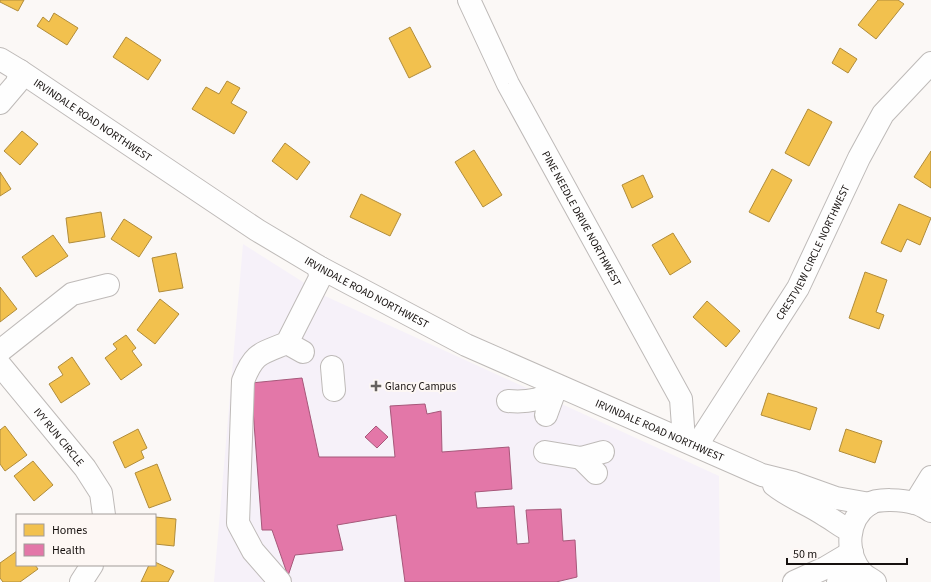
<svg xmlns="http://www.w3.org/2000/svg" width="931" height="582" font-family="'Source Sans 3',sans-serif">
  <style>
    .medical { fill: #f6f1f9 }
    .homes { fill: #f2c14e; stroke: #b08c3b }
    .health { fill: #e377a8; stroke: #a6587a }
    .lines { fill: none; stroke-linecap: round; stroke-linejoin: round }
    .minor-casing { stroke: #bebab8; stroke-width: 24 }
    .minor { stroke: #fefefe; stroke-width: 22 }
    .poi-dot { fill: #666260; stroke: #fdf7f4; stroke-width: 1.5 }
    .labels { text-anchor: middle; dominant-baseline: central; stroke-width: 4; stroke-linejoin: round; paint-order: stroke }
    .street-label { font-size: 11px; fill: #16110f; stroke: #fdf7f4 }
    .poi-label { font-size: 11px; fill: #16110f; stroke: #fdf7f4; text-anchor: start }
  </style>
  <rect width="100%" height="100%" fill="#fbf8f6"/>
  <path class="medical" d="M243 244 325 296 719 476 720 582H214Z"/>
  <path class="homes" d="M0 0H24L18 11 0 2Z
    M878 0H898L904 4 876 39 858 25Z
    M54 13 78 28 67 45 37 26 43 17 49 22Z
    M410 27 431 67 409 78 389 38Z
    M126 37 161 60 148 80 113 57Z
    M840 48 857 59 848 73 832 63Z
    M227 81 240 88 231 103 247 112 234 134 192 109 206 87 219 94Z
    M808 109 832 122 809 166 785 153Z
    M22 131 38 144 20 165 4 151Z
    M285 143 310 162 297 180 272 161Z
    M474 150 502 195 483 207 455 162Z
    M931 151V188L914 177Z
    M772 169 792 180 769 222 749 212Z
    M0 172 11 189 0 196Z
    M643 175 653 197 632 208 622 185Z
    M361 194 401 214 390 236 350 217Z
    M899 204 931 218 920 245 907 239 901 252 881 243Z
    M101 212 105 237 69 243 66 218Z
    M124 219 152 237 139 257 111 239Z
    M673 233 691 262 670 275 652 245Z
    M53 235 68 256 36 277 22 257Z
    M176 253 183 288 159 292 152 258Z
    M865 272 887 280 876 312 884 315 879 329 849 318Z
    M0 287 17 309 0 322Z
    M160 299 179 314 155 344 137 330Z
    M707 301 740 331 726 347 693 317Z
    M126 335 136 348 132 351 142 365 121 380 105 358 117 349 113 344Z
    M72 357 90 384 61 403 49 384 63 375 58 367Z
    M768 393 817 408 810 430 761 415Z
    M5 426 27 455 5 471 0 464V430Z
    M138 429 147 448 141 451 144 458 125 468 113 442Z
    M846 429 882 441 875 463 839 451Z
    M33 461 53 485 34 501 14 476Z
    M157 464 171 500 149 508 135 473Z
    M155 517 176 519 174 546 155 544Z
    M17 551V565H35L38 569 20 582H3L0 578V563Z
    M155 562 174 571 168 582H141L149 565H155Z"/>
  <path class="health" d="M302 378 319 457H395L390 406 425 404 427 414 441 411 442 452 509 447 512 489 475 492 477 508 514 506 517 544 529 543 526 510 561 509 563 541 575 540 577 577 556 582H405L396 515 337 525 343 550 295 555 288 576 272 530H262L251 383Z
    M376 426 388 437 377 448 365 437Z"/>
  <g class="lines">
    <defs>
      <g id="minor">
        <path id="s1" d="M469 0 508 84 681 399 684 440"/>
        <path id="s2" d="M0 59 20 71 257 230 319 267 466 345 762 475 794 483 836 498 870 504"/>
        <path d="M0 103 17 83 20 71"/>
        <path d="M287 343 303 352"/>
        <path d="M0 351 72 294 108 285"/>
        <path id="s3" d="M0 365 85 468 101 493 104 515"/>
        <path d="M332 367 334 390"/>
        <path d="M508 401C529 403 544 399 562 388"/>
        <path d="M546 415 554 393"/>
        <path id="s4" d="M697 445 798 288 859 158 883 114 931 63"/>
        <path d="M545 452 581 458 603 452"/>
        <path d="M581 458 596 473"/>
        <path d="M774 485C790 498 809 504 826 516 835 521 841 527 851 531"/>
        <path d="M915 503 931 477"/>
        <path d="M81 582 92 565"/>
        <path d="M280 582 253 551 238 523 243 381C254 353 260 354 287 343L320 278 319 267"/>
        <path d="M794 582 825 568 852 552"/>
        <path d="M838 582 863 574"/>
        <path d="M875 582C871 579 865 576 862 573 845 553 846 520 869 504 877 498 904 500 914 503 920 504 926 508 931 511"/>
      </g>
    </defs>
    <use href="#minor" class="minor-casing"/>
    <use href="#minor" class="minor"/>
  </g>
  <path class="poi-dot" d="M374 380h4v4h4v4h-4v4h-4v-4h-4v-4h4z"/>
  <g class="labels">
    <g class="street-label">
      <text stroke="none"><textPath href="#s2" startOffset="111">IRVINDALE ROAD NORTHWEST</textPath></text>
      <text stroke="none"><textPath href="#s1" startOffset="246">PINE NEEDLE DRIVE NORTHWEST</textPath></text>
      <text stroke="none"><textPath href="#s4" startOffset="225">CRESTVIEW CIRCLE NORTHWEST</textPath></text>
      <text stroke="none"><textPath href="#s2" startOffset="435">IRVINDALE ROAD NORTHWEST</textPath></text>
      <text stroke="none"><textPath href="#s2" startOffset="759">IRVINDALE ROAD NORTHWEST</textPath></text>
      <text stroke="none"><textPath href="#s3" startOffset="93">IVY RUN CIRCLE</textPath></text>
    </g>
    <g class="poi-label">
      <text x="385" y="386">Glancy Campus</text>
    </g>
  </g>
  <rect x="16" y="514" width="140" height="52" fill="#fdf7f4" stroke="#a19b98"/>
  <rect x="24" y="524" width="20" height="12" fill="#f2c14e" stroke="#a19b98"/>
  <text x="52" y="534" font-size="12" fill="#16110f">Homes</text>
  <rect x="24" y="544" width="20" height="12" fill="#e377a8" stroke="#a19b98"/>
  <text x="52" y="554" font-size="12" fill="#16110f">Health</text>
  <path d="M787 558v6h120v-6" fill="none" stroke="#16110f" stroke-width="2"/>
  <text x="793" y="558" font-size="12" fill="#16110f" stroke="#fdf7f4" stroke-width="3" paint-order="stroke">50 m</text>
</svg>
